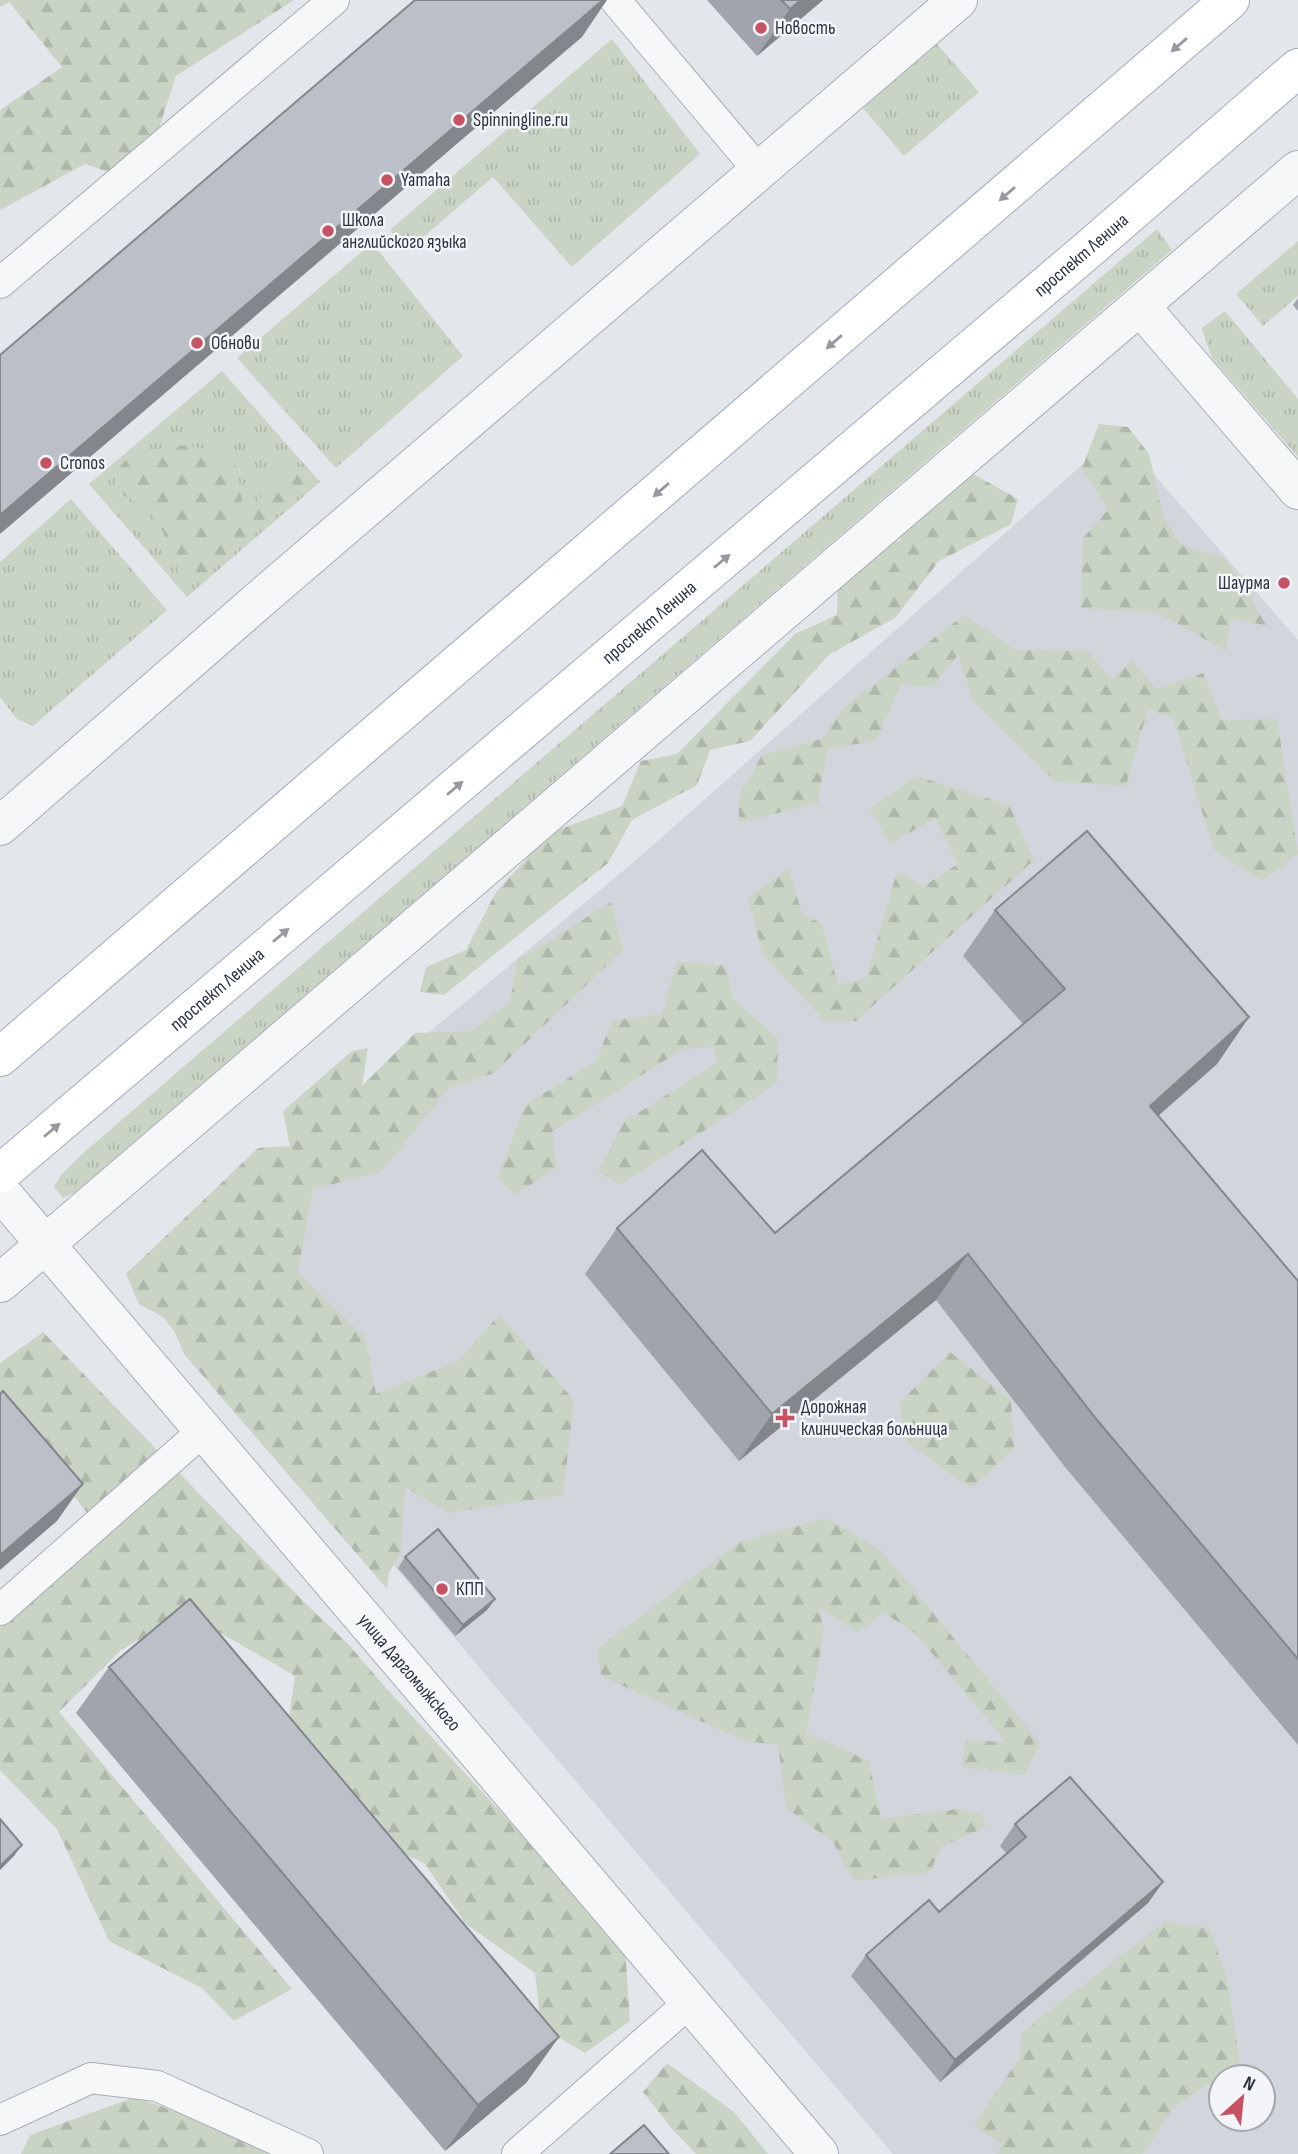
<svg xmlns="http://www.w3.org/2000/svg" width="1298" height="2154" font-family="'Sofia Sans Condensed',sans-serif">
  <style>
    .built { fill: #d2d5dc; fill-rule: evenodd }
    .grass { fill: url(#grass-tufts) }
    .forest { fill: url(#forest-firs) }
    .lines { fill: none; stroke-linecap: round; stroke-linejoin: round }
    .service-casing { stroke: #a8adb5; stroke-width: 32 }
    .minor-casing { stroke: #a8adb5; stroke-width: 40 }
    .primary-casing { stroke: #a3abb6; stroke-width: 40 }
    .service { stroke: #f6f7f9; stroke-width: 30 }
    .minor { stroke: #f6f7f9; stroke-width: 38 }
    .primary { stroke: #fff; stroke-width: 38 }
    .wall { fill: #a1a4ab }
    .shaded-wall { fill: #83868b }
    .building { fill: #bbbfc7; stroke: #83868b; stroke-width: 2 }
    .oneway { fill: #969aa0 }
    .poi-dot { fill: #c65263; stroke: #f3f5f8; stroke-width: 2.5 }
    .labels { text-anchor: middle; dominant-baseline: central; stroke-width: 5; stroke-linejoin: round; paint-order: stroke }
    .poi-label { font-size: 19px; fill: #2c3442; stroke: #f3f5f8; text-anchor: start }
    .street-label { font-size: 19px; fill: #2c3442; stroke: #f3f5f8 }
  </style>
  <defs>
    <pattern id="grass-tufts" width="24" height="20" patternUnits="userSpaceOnUse" patternTransform="scale(1.75)"><rect width="24" height="20" fill="#c9d4c5"/><path d="M3 7l-1-3M5 7V3M7 7l1-3M15 17l-1-3M17 17v-4M19 17l1-3" fill="none" stroke="#adb7aa"/></pattern>
    <pattern id="forest-firs" width="22" height="20" patternUnits="userSpaceOnUse" patternTransform="scale(1.75)"><rect width="22" height="20" fill="#c9d4c5"/><path d="M5 1l3.5 6h-7zM16 11l3.5 6h-7z" fill="#adb7aa"/></pattern>
  </defs>
  <rect width="100%" height="100%" fill="#e3e6eb"/>
  <path class="built" d="M1118 433 1298 640V2154H893L499 1691 145 1268 634 862ZM1221 2077H1263V2119H1221Z"/>
  <path class="grass" d="M612 39 700 154 572 267 493 177 407 251 390 230Z
    M937 44 979 92 904 156 863 108Z
    M1157 229 1172 250 76 1192 63 1198 54 1187 61 1175 81 1155Z
    M1298 241V296L1263 326 1236 294Z
    M372 243 463 356 336 468 237 358Z
    M1225 311 1298 399V457L1212 358 1202 328Z
    M222 371 320 482 187 597 89 484Z
    M71 499 167 610 33 726 17 719 0 697V562Z"/>
  <path class="forest" d="M0 0H294L176 76 141 183 85 164 0 210V110L62 67 9 2 0 7Z
    M1099 424 1128 427 1149 454 1163 516 1180 544 1225 559 1242 583 1266 625 1230 619 1226 651 1158 613 1081 608 1083 538 1108 510 1082 468Z
    M186 445 232 455 239 477 242 503 258 501 287 464H296L307 483 229 557 198 581 180 578C173 554 164 525 145 508 137 501 124 496 115 491L117 469 134 452Z
    M959 466 1018 499 1011 524 939 561 895 618 830 654 750 741 710 750 697 785 632 820 608 863 444 995 420 992 426 967 466 950 496 892 550 833 622 806 641 761 677 754 795 634 837 615 838 574 864 546 900 541 911 493Z
    M964 615 1015 650 1088 651 1112 680 1132 660 1156 689 1203 673 1222 720 1277 719 1298 854 1262 881 1214 850 1173 718 1148 709 1126 786 1056 782 973 701 958 655 933 687 901 684 876 740 827 750 818 803 739 823V796L762 755 822 739 842 709Z
    M916 776 1009 805 1034 860 856 1021H825L763 955 748 898 789 868 802 914 822 924 838 985 866 978 897 872 924 886 958 864 935 818 890 844 870 809Z
    M611 902 623 950 494 1073 449 1088 381 1172 313 1189 298 1272 365 1337 376 1394 458 1361 499 1315 574 1400 563 1495 449 1513 405 1487 401 1552 389 1573 387 1589 185 1355 174 1331 163 1317 139 1304 126 1274 258 1148 290 1146 283 1111 352 1051 368 1048 362 1086 415 1033 471 1031 510 1002 518 958 532 952Z
    M677 961 726 966 732 998 778 1039 777 1083 620 1185 598 1171 624 1122 716 1063 715 1047 683 1049 552 1132 557 1167 515 1195 498 1178 525 1105 596 1061 612 1021 662 1014Z
    M43 1332 304 1602 348 1644 386 1688 625 1946 630 2021 585 2053 541 2027 535 1973 465 1923 425 1864 375 1839 287 1732 295 1676 212 1628 163 1626 121 1650 59 1712 292 1989 234 2021 202 1988 109 1941 57 1829 0 1770V1609L95 1523 14 1419 0 1418V1363Z
    M950 1352 1011 1400 1014 1448 971 1489 907 1442 899 1403Z
    M825 1518 881 1550 1041 1744 1023 1775 961 1767 966 1740 1006 1742 916 1634 883 1612 858 1633 819 1607 824 1631 806 1733 869 1761 881 1819 958 1809 982 1814 986 1827 942 1846 930 1872 854 1881 833 1842 786 1808 778 1745 745 1741 601 1676 597 1649 739 1542Z
    M1166 1921 1210 1929 1227 1979 1240 2063 1173 2108 1143 2154H996L1002 2145 974 2125 1020 2057 1021 2033Z
    M667 2063 734 2112 768 2154H696L672 2129 643 2092Z
    M135 2097 272 2146 277 2154H21L30 2135Z"/>
  <g class="lines">
    <defs>
      <path id="service" d="M615 0 759 171
        M0 283 334 0
        M0 1610 204 1430
        M0 2120 91 2078 157 2086 308 2154
        M517 2154 690 2002"/>
      <g id="minor">
        <path d="M1140 306 1298 490"/>
        <path d="M0 826 259 600 958 0"/>
        <path id="s1" d="M0 1191 819 2154"/>
        <path d="M0 1283 1298 170"/>
      </g>
      <g id="primary">
        <path d="M0 1057 1230 0"/>
        <path id="s2" d="M0 1174 1090 248 1298 68"/>
      </g>
    </defs>
    <use href="#service" class="service-casing"/>
    <use href="#minor" class="minor-casing"/>
    <use href="#primary" class="primary-casing"/>
    <use href="#service" class="service"/>
    <use href="#minor" class="minor"/>
    <use href="#primary" class="primary"/>
  </g>
  <path class="wall" d="M707 0H823L757 56Z
    M1298 298V311L1293 305Z
    M995 910 1249 1017 1217 1064 1158 1116 1298 1281V1745L1065 1467 936 1300 739 1461 585 1274 617 1228 775 1233 1023 1024 963 956Z
    M405 1557 495 1599 487 1610 455 1636 398 1568Z
    M109 1667 559 2037 526 2083 445 2151 76 1713Z
    M1015 1824 1163 1882 1148 1903 940 2082 851 1976 866 1955 939 1912 1007 1854 1000 1846Z"/>
  <path class="shaded-wall" d="M603 0H607L582 37 0 534V515Z
    M801 0H823L757 56 790 9Z
    M1249 1017 1217 1064 1117 1152 1150 1106Z
    M968 1254 936 1300 739 1461 772 1414Z
    M83 1484 57 1521 0 1570V1555Z
    M495 1599 487 1610 455 1636 463 1625Z
    M22 1845 14 1856 0 1870V1866Z
    M1163 1882 1148 1903 940 2082 955 2060Z
    M559 2037 526 2083 445 2151 478 2105Z"/>
  <path class="building" d="M415 0H603L0 515V355Z
    M781 0H801L790 9Z
    M1087 831 1249 1017 1150 1106 1298 1281V1659L1097 1420 968 1254 772 1414 617 1228 702 1150 775 1233 1065 989 995 910Z
    M3 1391 83 1484 0 1555V1394Z
    M438 1529 495 1599 463 1625 405 1557Z
    M190 1599 559 2037 478 2105 109 1667Z
    M1070 1777 1163 1882 955 2060 866 1955 929 1900 939 1912 1026 1837 1015 1824Z
    M0 1819 22 1845 0 1866Z
    M644 2125 669 2154H610Z"/>
  <defs><path id="oneway-solid" d="M-6-.8H1V-3.2L6.5 0L1 3.2V.8H-6Z" transform="scale(1.75)"/></defs>
  <g class="oneway">
    <use href="#oneway-solid" transform="translate(1179 45) rotate(139)"/>
    <use href="#oneway-solid" transform="translate(1007 194) rotate(139)"/>
    <use href="#oneway-solid" transform="translate(834 342) rotate(139)"/>
    <use href="#oneway-solid" transform="translate(661 490) rotate(139)"/>
    <use href="#oneway-solid" transform="translate(722 561) rotate(-40)"/>
    <use href="#oneway-solid" transform="translate(455 788) rotate(-40)"/>
    <use href="#oneway-solid" transform="translate(281 935) rotate(-40)"/>
    <use href="#oneway-solid" transform="translate(52 1130) rotate(-40)"/>
  </g>
  <g class="poi-dot">
    <circle cx="761" cy="28" r="7"/>
    <circle cx="459" cy="120" r="7"/>
    <circle cx="387" cy="180" r="7"/>
    <circle cx="328" cy="231" r="7"/>
    <circle cx="197" cy="343" r="7"/>
    <circle cx="46" cy="463" r="7"/>
    <circle cx="1284" cy="583" r="7"/>
    <path d="M781.5 1407.5h7v7h7v7h-7v7h-7v-7h-7v-7h7z"/>
    <circle cx="442" cy="1589" r="7"/>
  </g>
  <g class="labels">
    <g class="poi-label">
      <text x="775" y="28">Новость</text>
      <text x="473" y="120">Spinningline.ru</text>
      <text x="401" y="180">Yamaha</text>
      <text x="342" y="220">Школа<tspan x="342" dy="22">английского языка</tspan></text>
      <text x="211" y="343">Обнови</text>
      <text x="60" y="463">Cronos</text>
      <text x="1270" y="583" text-anchor="end">Шаурма</text>
      <text x="801" y="1407">Дорожная<tspan x="801" dy="22">клиническая больница</tspan></text>
      <text x="456" y="1589">КПП</text>
    </g>
    <g class="street-label">
      <text stroke="none"><textPath href="#s2" startOffset="1419">проспект Ленина</textPath></text>
      <text stroke="none"><textPath href="#s2" startOffset="852">проспект Ленина</textPath></text>
      <text stroke="none"><textPath href="#s2" startOffset="285">проспект Ленина</textPath></text>
      <text stroke="none"><textPath href="#s1" startOffset="632">улица Даргомыжского</textPath></text>
    </g>
  </g>
  <g transform="translate(1242 2098) rotate(27)"><circle r="33" fill="#f3f5f8" stroke="#a3a8af" stroke-width="2"/>
  <path d="M0-5L12 26L0 18L-12 26Z" fill="#c65263"/>
  <text y="-10" font-size="19" font-weight="bold" text-anchor="middle" fill="#2c3442">N</text>
  </g>
</svg>
